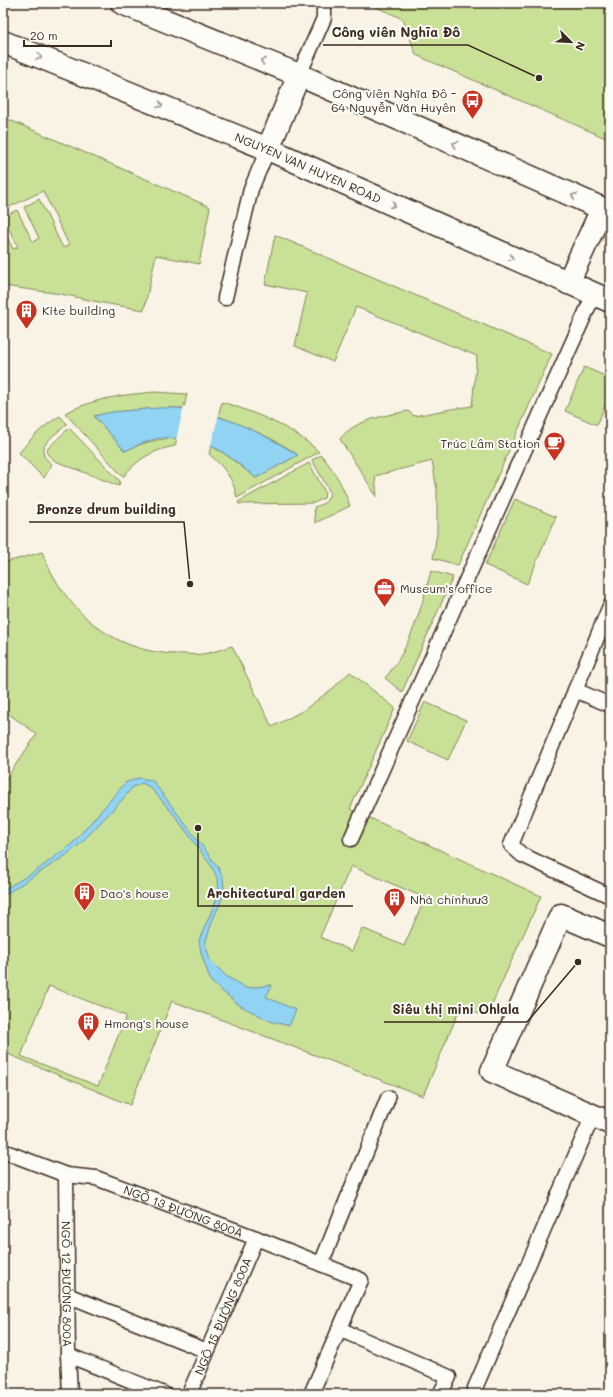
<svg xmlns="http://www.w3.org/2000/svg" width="613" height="1397" font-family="Mali,sans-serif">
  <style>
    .green { fill: #c9e197; stroke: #82865a; fill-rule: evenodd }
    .water { fill: #91d3f3; stroke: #6f8f9e }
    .pier { fill: #f9f3e5 }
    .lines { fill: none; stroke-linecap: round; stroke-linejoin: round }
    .service-casing { stroke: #3b2a1e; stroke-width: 17 }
    .minor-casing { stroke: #3b2a1e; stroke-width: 25 }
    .primary-casing { stroke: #3b2a1e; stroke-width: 25 }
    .service { stroke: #fdfcf7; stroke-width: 14 }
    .minor { stroke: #fdfcf7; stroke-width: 22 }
    .primary { stroke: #fdfcf7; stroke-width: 22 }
    .oneway { stroke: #9c938a }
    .labels { text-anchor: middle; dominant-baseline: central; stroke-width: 4; stroke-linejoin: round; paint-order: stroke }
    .poi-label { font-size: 12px; fill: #3b2a1e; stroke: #fdfcf7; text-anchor: start }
    .street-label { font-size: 12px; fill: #3b2a1e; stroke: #fdfcf7 }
    .leader { fill: none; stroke: #3b2a1e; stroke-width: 1.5 }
    .callout-dot { fill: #3b2a1e; stroke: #fdfcf7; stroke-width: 1.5 }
    .callout-label { font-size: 13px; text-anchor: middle; font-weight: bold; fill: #3b2a1e; stroke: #fdfcf7; stroke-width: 4; stroke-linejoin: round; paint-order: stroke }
  </style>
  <rect width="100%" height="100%" fill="#f9f3e5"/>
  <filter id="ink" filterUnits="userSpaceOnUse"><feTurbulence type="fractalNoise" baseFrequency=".025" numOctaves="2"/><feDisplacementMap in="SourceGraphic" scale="8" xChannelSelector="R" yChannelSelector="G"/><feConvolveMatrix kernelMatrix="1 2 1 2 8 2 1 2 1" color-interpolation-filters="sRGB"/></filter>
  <g filter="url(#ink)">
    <path class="green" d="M367 3H610V140L416 55 403 19Z
      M3 117 210 207 199 264 156 255 144 310 103 303 61 294 3 286V229L13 249 18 247 3 217 17 210 33 242 39 238 24 207 39 199 63 248 69 245 43 191 3 210Z
      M275 235 552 354 458 565 433 558 437 533V490L432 461 375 476 377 497 340 439C355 419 385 416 408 411L414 416 451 409 472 406 477 356 356 307 333 362 295 346 307 293 265 284Z
      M584 367 610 378V394L597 425 565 411Z
      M155 392 187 394 184 408C154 408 124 410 94 416L125 451C144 442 156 439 177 438L175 446C153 450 137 459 123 477L65 413C96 398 121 395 155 392Z
      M222 402C256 413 293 427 319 452L237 498C234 479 223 466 209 454L211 446 225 454 256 478 298 455C275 438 245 427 218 416Z
      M60 416 67 424C54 436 30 449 52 464L44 478 19 453C31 438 43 426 60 416Z
      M69 428 120 481 119 486 55 461 47 454 48 448Z
      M321 455C335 471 343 486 350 506L315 523 314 507C324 504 328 502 330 492L312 460Z
      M309 463 323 488 325 492 324 498 314 503 239 504 238 502Z
      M515 499 556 517 527 584 485 565Z
      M42 552C66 613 116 655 183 654 189 654 196 655 202 654 212 653 222 649 232 646L272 727 304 710 332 689 350 672 395 708 350 809 541 896 486 1017 461 1006 423 1096 172 1001 130 1105 3 1052V783L37 734 3 710V563ZM351 866 425 898 404 946 362 928 352 951 320 937ZM49 986 126 1016 98 1086 21 1056Z
      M431 571 453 577 402 692 385 678C411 648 421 608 431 571Z
      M425 702 466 720 448 760 407 741Z"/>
    <path class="water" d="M157 408C166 408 176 407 185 409 226 415 264 434 298 455L256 478C242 467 227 453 211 446 198 441 173 437 160 438 148 440 136 446 125 451L94 416 112 412Z
      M138 778 152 780 218 867 223 878 224 888 220 904 213 919 205 944 210 960 226 976 246 988 272 985 266 997 296 1010 289 1026 270 1021 239 1005 211 982 201 953 199 940 219 894 218 880 212 867 175 816 151 788 142 783 133 787 121 801 79 845 65 856 3 896V890L36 871 73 843 125 783Z"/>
    <path class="pier" d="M184 406 219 414 210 448 176 440Z"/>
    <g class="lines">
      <defs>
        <g id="service">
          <path d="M299 75 324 18V3"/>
          <path d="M225 298 251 189 268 149"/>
          <path d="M610 606 511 845 522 855 610 896"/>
          <path d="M575 690 610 705"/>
          <path d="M351 839 594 294"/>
          <path id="s1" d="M3 1151 66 1175 96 1178 256 1238 361 1280 311 1394"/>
          <path id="s2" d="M66 1175 68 1355 70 1394"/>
          <path d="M321 1264 388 1098"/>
          <path d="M67 1295 207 1351"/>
          <path d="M339 1329 449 1377 440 1394"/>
          <path d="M68 1355 164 1394"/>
          <path d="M475 1388 593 1115"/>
          <path id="s3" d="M189 1394 256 1238"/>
        </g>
        <path id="minor" d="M610 936 561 915 492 1071 610 1123"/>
        <g id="primary">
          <path d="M122 3 299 75 610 212"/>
          <path id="s4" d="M3 42 268 149 610 301"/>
          <path d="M268 149 299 75"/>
          <path d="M568 283 602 209"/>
        </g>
      </defs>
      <use href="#service" class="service-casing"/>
      <use href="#minor" class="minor-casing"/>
      <use href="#primary" class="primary-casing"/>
      <use href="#service" class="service"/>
      <use href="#minor" class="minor"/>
      <use href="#primary" class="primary"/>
    </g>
    <defs><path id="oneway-chevron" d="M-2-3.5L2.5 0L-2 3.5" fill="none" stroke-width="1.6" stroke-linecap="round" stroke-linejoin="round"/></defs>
    <g class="oneway">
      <use href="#oneway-chevron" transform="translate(39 57) rotate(22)"/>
      <use href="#oneway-chevron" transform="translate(263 61) rotate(-158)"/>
      <use href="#oneway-chevron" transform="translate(160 105) rotate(22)"/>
      <use href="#oneway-chevron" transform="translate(455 144) rotate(-156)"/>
      <use href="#oneway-chevron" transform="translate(574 196) rotate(-156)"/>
      <use href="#oneway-chevron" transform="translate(393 205) rotate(24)"/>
      <use href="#oneway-chevron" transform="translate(511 258) rotate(24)"/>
    </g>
  </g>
  <defs>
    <symbol id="bus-pin" viewBox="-11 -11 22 30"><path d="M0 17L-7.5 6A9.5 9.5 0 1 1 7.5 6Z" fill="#c8321e" stroke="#fdfcf7"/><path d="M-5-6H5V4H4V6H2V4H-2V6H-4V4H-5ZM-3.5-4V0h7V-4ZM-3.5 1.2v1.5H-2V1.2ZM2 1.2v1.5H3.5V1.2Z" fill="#fff"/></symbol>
    <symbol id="building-pin" viewBox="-11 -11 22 30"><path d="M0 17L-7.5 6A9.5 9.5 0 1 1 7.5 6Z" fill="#c8321e" stroke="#fdfcf7"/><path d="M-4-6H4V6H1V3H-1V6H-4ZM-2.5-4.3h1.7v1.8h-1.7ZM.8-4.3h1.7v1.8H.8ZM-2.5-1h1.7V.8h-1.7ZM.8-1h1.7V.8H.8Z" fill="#fff"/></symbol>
    <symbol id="cafe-pin" viewBox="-11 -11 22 30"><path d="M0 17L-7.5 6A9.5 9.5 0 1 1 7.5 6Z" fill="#c8321e" stroke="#fdfcf7"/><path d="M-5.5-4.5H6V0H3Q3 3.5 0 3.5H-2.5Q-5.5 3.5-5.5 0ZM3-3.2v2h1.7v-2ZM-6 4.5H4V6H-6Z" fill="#fff"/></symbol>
    <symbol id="office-pin" viewBox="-11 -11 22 30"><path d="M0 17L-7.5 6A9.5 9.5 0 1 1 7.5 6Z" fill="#c8321e" stroke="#fdfcf7"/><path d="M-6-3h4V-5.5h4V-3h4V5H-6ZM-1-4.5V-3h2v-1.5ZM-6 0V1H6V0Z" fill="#fff"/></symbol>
  </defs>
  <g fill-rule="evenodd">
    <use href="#bus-pin" x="460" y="88" width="25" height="34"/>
    <use href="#building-pin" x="14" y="298" width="25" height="34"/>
    <use href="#cafe-pin" x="542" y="430" width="25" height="34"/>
    <use href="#office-pin" x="372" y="576" width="25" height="34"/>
    <use href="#building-pin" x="72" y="880" width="25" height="34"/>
    <use href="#building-pin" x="382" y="886" width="25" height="34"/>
    <use href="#building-pin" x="76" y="1010" width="25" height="34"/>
  </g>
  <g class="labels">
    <g class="poi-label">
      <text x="456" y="93" text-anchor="end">Công viên Nghĩa Đô -<tspan x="456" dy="14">64 Nguyễn Văn Huyên</tspan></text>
      <text x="42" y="310">Kite building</text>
      <text x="540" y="443" text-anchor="end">Trúc Lâm Station</text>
      <text x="400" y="588">Museum's office</text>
      <text x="100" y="893">Dao's house</text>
      <text x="410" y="899">Nhà chínhưư3</text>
      <text x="104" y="1023">Hmong's house</text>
    </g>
    <g class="street-label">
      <text stroke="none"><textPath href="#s4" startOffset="330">NGUYEN VAN HUYEN ROAD</textPath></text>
      <text stroke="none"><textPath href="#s1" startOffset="191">NGÕ 13 ĐƯỜNG 800A</textPath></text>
      <text stroke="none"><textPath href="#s2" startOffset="109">NGÕ 12 ĐƯỜNG 800A</textPath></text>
      <text stroke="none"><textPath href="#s3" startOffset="85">NGÕ 15 ĐƯỜNG 800A</textPath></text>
    </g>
  </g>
  <path class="leader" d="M539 78L468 45H323M190 584L184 522H29M198 828L198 906H353M578 962L527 1022H384"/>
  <g class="callout-dot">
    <circle cx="539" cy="78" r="4"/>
    <circle cx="190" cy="584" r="4"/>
    <circle cx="198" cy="828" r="4"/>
    <circle cx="578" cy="962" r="4"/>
  </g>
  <g class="callout-label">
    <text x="396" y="37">Công viên Nghĩa Đô</text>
    <text x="106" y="514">Bronze drum building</text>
    <text x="276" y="898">Architectural garden</text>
    <text x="456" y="1014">Siêu thị mini Ohlala</text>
  </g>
  <rect width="613" height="1397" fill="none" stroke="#fdfcf7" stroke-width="16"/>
  <rect x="8" y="8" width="597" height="1381" fill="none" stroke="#3b2a1e" stroke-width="1.5" filter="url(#ink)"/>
  <g transform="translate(571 42) rotate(114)" stroke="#fdfcf7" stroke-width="3" paint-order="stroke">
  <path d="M0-3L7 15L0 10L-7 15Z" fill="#3b2a1e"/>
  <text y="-6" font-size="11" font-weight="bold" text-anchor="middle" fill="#3b2a1e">N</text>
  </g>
  <path d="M24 40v6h87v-6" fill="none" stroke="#3b2a1e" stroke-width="2"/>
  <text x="30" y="40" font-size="12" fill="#3b2a1e" stroke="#fdfcf7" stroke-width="3" paint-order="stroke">20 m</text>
</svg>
